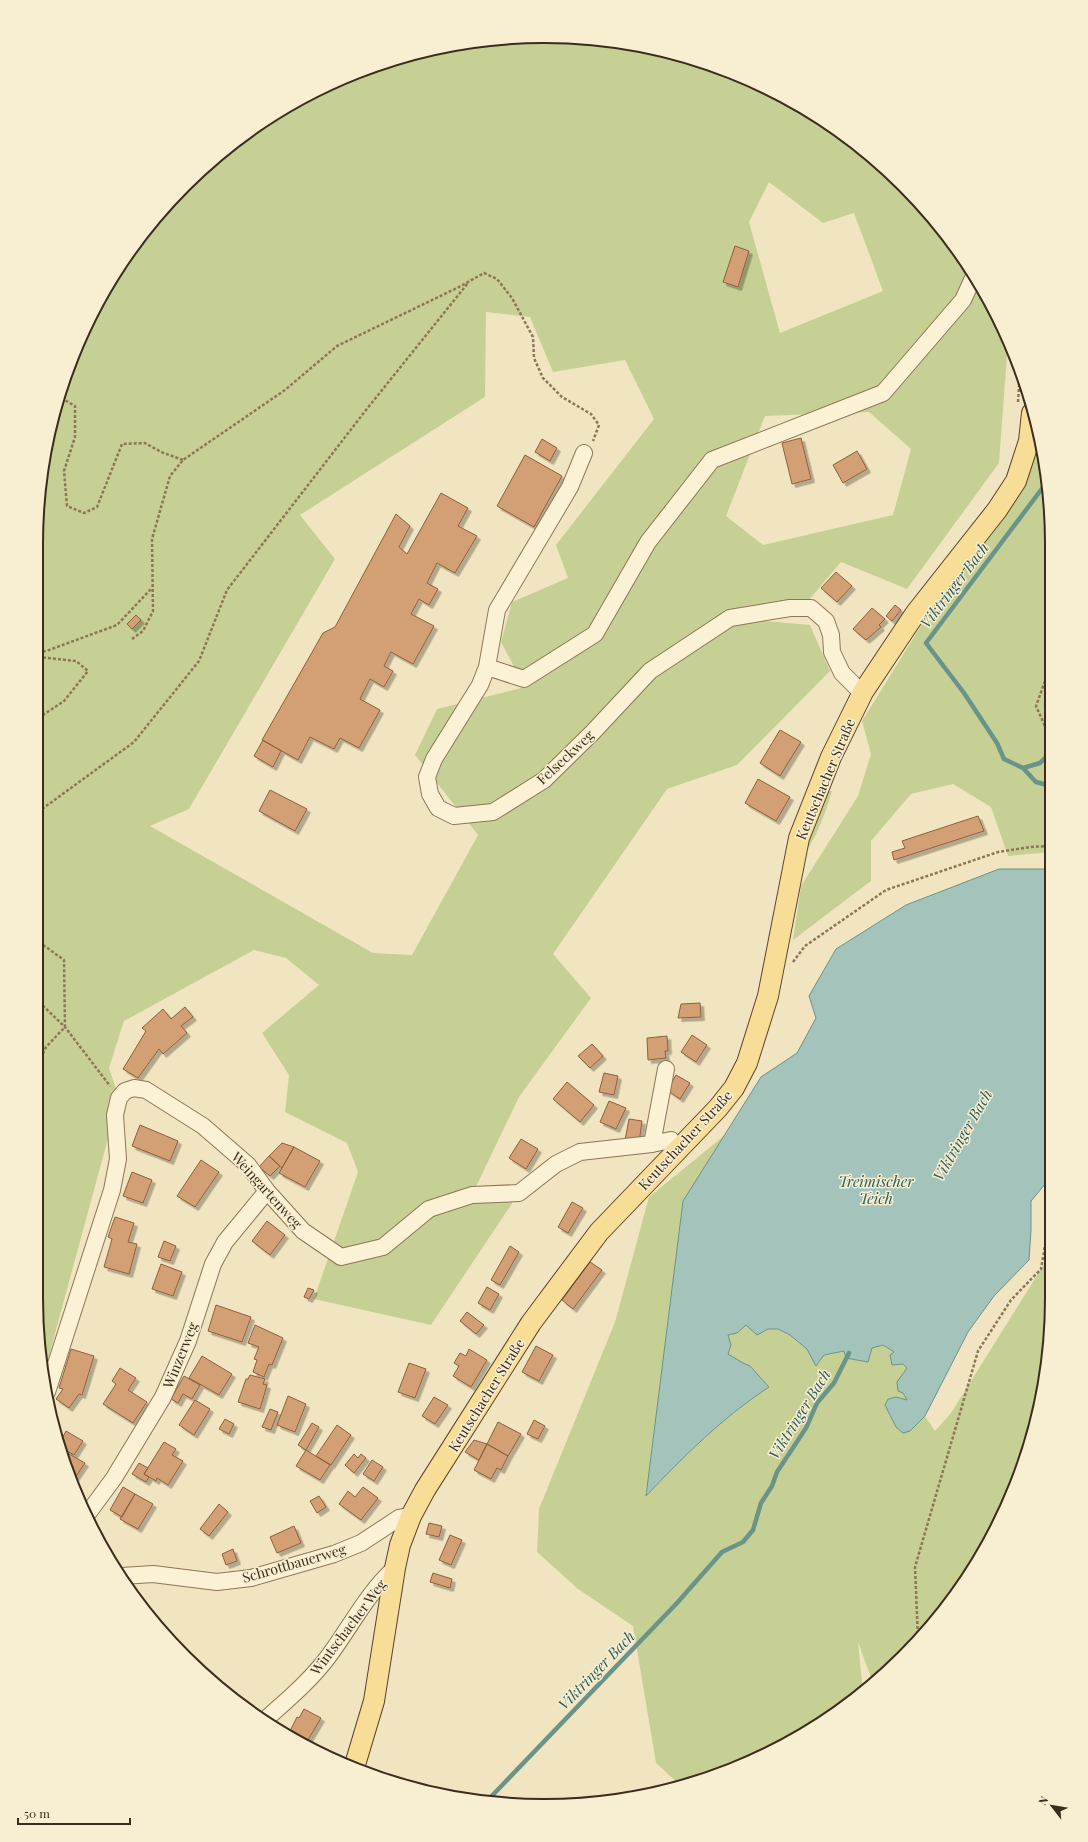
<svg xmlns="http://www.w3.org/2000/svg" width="1088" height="1842" font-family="'Playfair Display',serif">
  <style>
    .green { fill: #c7d094; fill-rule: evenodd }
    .water { fill: #a4c3bb; stroke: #6a938a }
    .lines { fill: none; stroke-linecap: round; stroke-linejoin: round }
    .stream { stroke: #6a938a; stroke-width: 4.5 }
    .building { fill: #d39f74; stroke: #8e5f3b; filter: url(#shadow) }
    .minor-casing { stroke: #8d7557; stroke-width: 18 }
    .major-casing { stroke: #5a432c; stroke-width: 22 }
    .path { stroke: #8d7557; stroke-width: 2.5; stroke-dasharray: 3 2; stroke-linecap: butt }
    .minor { stroke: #fbf1d5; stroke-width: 16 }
    .major { stroke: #f8dd96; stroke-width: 20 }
    .labels { text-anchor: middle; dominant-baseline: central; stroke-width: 3; stroke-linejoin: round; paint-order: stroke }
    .street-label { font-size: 14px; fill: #3b2c1d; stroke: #f8eed1 }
    .water-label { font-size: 15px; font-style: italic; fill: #2b5c5b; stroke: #f8eed1 }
    .rim { fill: none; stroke: #3b2c1d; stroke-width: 2 }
  </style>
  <defs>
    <filter id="shadow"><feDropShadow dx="3.5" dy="3.5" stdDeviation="0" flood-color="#0004"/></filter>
  </defs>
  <rect width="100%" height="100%" fill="#f1e5c1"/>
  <path class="green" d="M544 36 643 46 739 75 826 122 926 209 984 290 1008 342 999 463 907 589 841 562 808 601 732 618 810 625 830 671 737 765 667 789 553 954 591 998 519 1097 472 1195 519 1193 431 1325 314 1299 358 1172 347 1143 285 1112 289 1075 262 1033 319 985 286 958 254 950 124 1021 109 1068 119 1098 44 1374H43L40 1365 37 511 63 380 122 262 185 185 262 121 350 75 445 46ZM769 182 823 223 854 213 883 291 780 333 749 222ZM486 312 530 317 553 372 625 360 654 419 556 545 568 578 512 602 501 642 525 687 437 709 415 755 478 835 412 955 373 953 150 826 189 809 335 559 300 515 485 397ZM869 412 911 449 893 515 763 545 726 516 765 416Z
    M1037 442 1051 511V852L1008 856 991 807 953 784 911 794 871 841V881L793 940 801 886 858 796 871 754 862 721 924 621 972 556Z
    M829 791H832C826 812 819 830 808 849L810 836Z
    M725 1135 683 1201 646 1496C685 1456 723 1417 769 1387L750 1366 743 1363 728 1354 731 1345 728 1335 737 1333 746 1325 778 1329 790 1335 807 1349 824 1354 872 1348 884 1345 894 1353 907 1368 903 1393 907 1400 910 1431 925 1416 935 1431 951 1413 1051 1253V1331L1025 1462 966 1580 903 1657 873 1683 858 1642 863 1692 853 1701 769 1754 707 1779 680 1785 656 1763 633 1626 578 1589 537 1552 539 1509 615 1322 649 1197Z"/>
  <path class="water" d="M999 869H1051V1177L1031 1201V1230L1029 1260 994 1296 968 1332 925 1416 910 1431 903 1433 896 1427 885 1405 888 1399 896 1397 907 1400 903 1393 898 1391 897 1382 907 1368 903 1364 892 1365 890 1355 894 1352 883 1345 872 1348 868 1362 846 1358 844 1351 824 1355 816 1366 807 1349 790 1335 778 1329H768L757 1335 746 1325 737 1333 728 1335 731 1345 728 1354 743 1363 750 1366 769 1387C723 1417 684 1456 646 1496L683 1201 761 1077 797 1053 816 1018 809 996 836 949 906 905Z"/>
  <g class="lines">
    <path class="stream" d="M1045 480 1044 486 926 643 964 693 997 743 1004 759 1023 768 1036 782 1051 786
      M1051 695 1046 706 1051 712
      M1023 768 1040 763 1051 752
      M486 1802 677 1603 722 1552 743 1542 753 1530 761 1503 772 1486 777 1472 806 1428 817 1403 834 1383 849 1353"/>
  </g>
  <path class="building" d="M735 246 749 251 738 287 723 282Z
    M801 438 811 479 792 484 782 443Z
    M542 439 557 448 550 461 535 452Z
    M857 451 867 469 843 483 833 465Z
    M525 455 562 476 534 527 497 506Z
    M441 493 468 508 458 526 477 536 455 573 437 563 427 583 438 589 429 605 419 599 411 614 434 626 413 664 391 652 384 666 393 671 384 687 370 679 360 699 380 710 359 748 340 738 334 749 310 737 298 760 262 740 323 633 335 627 396 514 410 526 399 547 407 554Z
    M836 572 852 586 837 602 821 588Z
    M895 605 901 610 892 621 886 616Z
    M872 608 885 619 879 625 881 627 866 640 853 629Z
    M136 615 141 620 132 629 127 624Z
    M780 730 801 742 780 776 760 763Z
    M263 740 281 751 273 767 254 756Z
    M758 779 790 797 776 821 745 803Z
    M270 790 307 809 295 831 259 811Z
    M978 816 984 831 894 860 892 852 905 848 902 841Z
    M700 1003 701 1017 678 1018 681 1004Z
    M185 1007 193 1017 181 1026 187 1033 163 1054 159 1049 138 1078 123 1069 146 1031 142 1028 163 1009 171 1019Z
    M692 1035 707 1045 696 1062 681 1052Z
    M667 1036 668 1051H665L666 1058 648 1060 647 1038Z
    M592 1044 603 1056 590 1068 578 1056Z
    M604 1073 618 1076 614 1095 599 1092Z
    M676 1075 690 1083 680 1099 667 1090Z
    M567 1082 594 1105 580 1122 553 1099Z
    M609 1101 626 1108 616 1129 600 1122Z
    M629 1119 642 1121 639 1143 625 1140Z
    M140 1125 178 1141 170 1161 132 1146Z
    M521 1139 538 1149 526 1169 509 1158Z
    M282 1143 294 1147 282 1168 269 1156Z
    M294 1147 320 1161 305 1187 279 1173Z
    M269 1156 280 1166 270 1176 259 1167Z
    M201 1160 219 1172 195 1207 177 1196Z
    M132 1172 152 1180 143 1203 123 1196Z
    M572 1202 583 1208 568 1233 558 1227Z
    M115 1217 134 1223 128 1242 137 1244 129 1274 104 1267 112 1239 108 1237Z
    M267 1221 285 1235 270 1255 252 1241Z
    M164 1241 176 1246 170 1261 158 1257Z
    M510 1246 519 1252 500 1285 491 1280Z
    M590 1262 602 1270 573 1309 562 1300Z
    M161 1264 182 1272 173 1296 152 1289Z
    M487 1287 499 1294 490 1310 478 1303Z
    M308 1288 314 1290 309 1299 304 1297Z
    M216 1305 251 1317 242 1342 208 1331Z
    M467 1312 484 1325 476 1334 460 1321Z
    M255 1325 283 1338 272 1365 269 1364 264 1377 253 1372 257 1360 254 1359 259 1347 248 1343Z
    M536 1346 553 1355 539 1381 522 1372Z
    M71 1349 94 1356 82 1395 79 1394 69 1408 56 1399 63 1389 59 1388Z
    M469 1349 487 1360 471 1387 453 1376 459 1366 454 1363 460 1353 466 1356Z
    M202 1356 232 1374 219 1395 189 1378Z
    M409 1363 426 1369 415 1398 398 1392Z
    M120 1368 136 1378 128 1390 147 1402 133 1423 103 1404 116 1384 112 1381Z
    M250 1375 265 1379 263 1384 267 1385 260 1409 238 1402 246 1379H248Z
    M184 1376 200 1385 192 1399 183 1394 178 1403 171 1399Z
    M288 1396 306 1404 295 1432 277 1425Z
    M434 1397 448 1405 435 1424 422 1416Z
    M195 1400 210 1409 194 1435 179 1425Z
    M270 1409 278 1412 271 1430 262 1427Z
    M225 1419 234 1424 229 1434 219 1429Z
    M534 1420 545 1426 538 1439 527 1434Z
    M498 1422 521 1434 508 1456 487 1444Z
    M312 1423 319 1427 306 1450 298 1445Z
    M337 1425 351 1435 331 1465 316 1456Z
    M66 1431 83 1441 74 1455 60 1447 59 1444Z
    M474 1440 487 1444 479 1460 465 1452Z
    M164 1442 176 1449 172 1455 183 1461 168 1485 157 1478 156 1481 144 1474Z
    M487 1444 508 1456 501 1470 497 1468 491 1479 474 1470Z
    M306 1450 330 1465 320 1480 296 1466Z
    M64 1451 85 1463 73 1481 71 1480 63 1461 61 1455Z
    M354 1454 358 1458 361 1454 366 1458 354 1473 345 1465Z
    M372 1460 383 1467 374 1481 363 1474Z
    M139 1463 148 1468 144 1474 149 1477 146 1482 132 1474Z
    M123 1487 135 1494 122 1517 110 1510Z
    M363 1487 378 1498 361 1520 339 1504 348 1491 355 1497Z
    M135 1494 153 1504 138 1529 120 1519Z
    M319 1496 326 1507 317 1513 310 1501Z
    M219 1504 228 1512 209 1536 200 1529Z
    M429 1523 442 1526 439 1537 426 1534Z
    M294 1526 301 1543 277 1553 270 1537Z
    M450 1535 462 1540 451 1565 439 1560Z
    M233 1549 237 1561 226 1565 222 1554Z
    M433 1573 452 1579 450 1588 430 1582Z
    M304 1709 321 1718 308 1740 290 1731 297 1717 299 1718Z"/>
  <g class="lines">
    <defs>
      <path id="minor" d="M584 453 570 487 497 610 487 667 480 685 434 759 427 777 430 794 438 808 454 816 493 812 544 780 593 732 650 671 730 618 790 608H811L826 621 831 635 832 652 842 673 856 687 863 692
        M487 667 524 679 595 634 648 542 712 460 883 393 963 300 974 276
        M652 1144 666 1069
        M47 1392 112 1190 118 1159 115 1115 119 1098 125 1091 134 1088 146 1090 203 1126 248 1165 267 1191 303 1231 341 1257 383 1247 429 1209 472 1195 519 1193 556 1164 580 1152 652 1144 671 1140 677 1148
        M86 1516 114 1478 163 1397 188 1341 213 1264 225 1242 267 1191
        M122 1576 153 1574 217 1582 251 1578 334 1554 361 1543 399 1518 411 1516
        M265 1720C287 1700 310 1681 328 1657 350 1628 367 1593 395 1568"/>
      <path id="major" d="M354 1768 374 1701 395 1568 400 1545 411 1516 425 1490 531 1323 599 1232 718 1108 734 1088 747 1063 768 996 799 838 831 757 863 692 915 614 997 510 1016 481 1029 441 1032 413"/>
    </defs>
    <use href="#minor" class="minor-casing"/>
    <use href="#major" class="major-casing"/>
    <path class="path" d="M1018 402 1020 371
      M58 404 63 399 75 406V437L64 471 67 506 84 513 97 507 122 444 145 443 161 452 183 460
      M132 639 143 631 153 611 152 539 170 476 183 460 285 390 337 346 459 287 484 273 497 279 512 298 533 337 534 358 543 378 562 397 591 414 599 425 593 441
      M38 653 49 650 117 625 151 589
      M38 657 76 661 88 671 64 701 43 715 38 774
      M1051 657 1050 667 1036 706 1048 733 1051 736
      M38 812 134 742 199 661 227 590 366 410 468 283
      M39 942 64 960 65 1027 46 1047 39 1062
      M793 962 805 946 886 890 998 852 1031 847 1051 846
      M39 1002 65 1027 110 1086
      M918 1639 915 1567 978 1351 1011 1300 1041 1269 1051 1211"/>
    <use href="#minor" class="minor"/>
    <use href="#major" class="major"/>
  </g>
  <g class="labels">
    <g class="street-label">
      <text transform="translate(565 757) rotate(-43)">Felseckweg</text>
      <text transform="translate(825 779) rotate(-67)">Keutschacher Straße</text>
      <text transform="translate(685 1140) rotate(-47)">Keutschacher Straße</text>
      <text transform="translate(267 1190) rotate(48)">Weingartenweg</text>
      <text transform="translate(180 1355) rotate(-68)">Winzerweg</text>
      <text transform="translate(486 1395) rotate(-58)">Keutschacher Straße</text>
      <text transform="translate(294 1563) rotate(-16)">Schrottbauerweg</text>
      <text transform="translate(348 1627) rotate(-53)">Wintschacher Weg</text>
    </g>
    <g class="water-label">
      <text transform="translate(954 585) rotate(-53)">Viktringer Bach</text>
      <text transform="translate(962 1135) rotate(-60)">Viktringer Bach</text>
      <text x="876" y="1181">Treimischer<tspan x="876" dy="17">Teich</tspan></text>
      <text transform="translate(799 1414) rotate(-58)">Viktringer Bach</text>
      <text transform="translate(596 1670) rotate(-46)">Viktringer Bach</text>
    </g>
  </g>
  <path d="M0 0H1088V1842H0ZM544 43H544A501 501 0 0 1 1045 544V1298A501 501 0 0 1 544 1799H544A501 501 0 0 1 43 1298V544A501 501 0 0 1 544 43Z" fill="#f8eed1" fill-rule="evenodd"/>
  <path class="rim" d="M544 43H544A501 501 0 0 1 1045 544V1298A501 501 0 0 1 544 1799H544A501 501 0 0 1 43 1298V544A501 501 0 0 1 544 43Z"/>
  <g transform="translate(1052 1806) rotate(301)" stroke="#f8eed1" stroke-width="3" paint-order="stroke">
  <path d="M0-3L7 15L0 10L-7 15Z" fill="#3b2c1d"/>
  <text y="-6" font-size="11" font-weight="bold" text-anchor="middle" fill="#3b2c1d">N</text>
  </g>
  <path d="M18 1818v6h112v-6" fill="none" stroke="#3b2c1d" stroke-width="2"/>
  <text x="24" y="1818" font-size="12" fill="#3b2c1d" stroke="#f8eed1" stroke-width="3" paint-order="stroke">50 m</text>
</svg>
